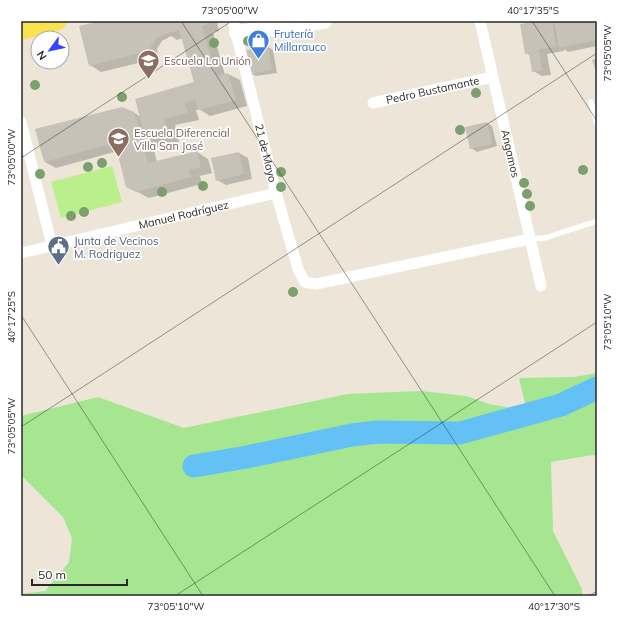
<svg xmlns="http://www.w3.org/2000/svg" width="618" height="617" font-family="Mulish,sans-serif">
  <style>
    .green { fill: #a6e691 }
    .pitch { fill: #bbef8b }
    .shadow { fill: #0003 }
    .lines { fill: none; stroke-linecap: round; stroke-linejoin: round }
    .river { stroke: #63c1f5; stroke-width: 23 }
    .building { fill: #c7c2b8 }
    .lane { stroke: #fff; stroke-width: 5.5 }
    .street { stroke: #fff; stroke-width: 11 }
    .secondary { stroke: #fff; stroke-width: 16 }
    .primary { stroke: #f9e150; stroke-width: 18 }
    .tree { fill: #7ba06d }
    .ticks { fill: none; stroke: #282828; stroke-width: 1; stroke-opacity: 0.45 }
    .labels { text-anchor: middle; dominant-baseline: central; stroke-width: 3.5; stroke-linejoin: round; paint-order: stroke }
    .shop-label { font-size: 11px; fill: #366cbe; stroke: #fff; text-anchor: start }
    .education-label { font-size: 11px; fill: #785e54; stroke: #fff; text-anchor: start }
    .street-label { font-size: 11px; fill: #282828; stroke: #fff }
    .service-label { font-size: 11px; fill: #4e5e75; stroke: #fff; text-anchor: start }
    .neatline { fill: none; stroke: #282828; stroke-width: 1.5 }
    .ticks-label { font-size: 10px; text-anchor: middle; fill: #282828 }
  </style>
  <rect width="100%" height="100%" fill="#ece5d8"/>
  <path class="green" d="M597 373V456L593 455 551 462 553 531 582 589V596H21V594L45 591 69 562 72 538 63 517 21 475V416L98 397 184 428 348 394 420 391 466 396 489 404 527 411 519 378 574 377Z"/>
  <path class="pitch" d="M112 166 122 202 61 218 51 182Z"/>
  <path class="shadow" d="M104 21H217L219 31 213 32 225 75 228 74 240 80 247 106 210 116 199 109 196 110 199 120 175 125 179 142 158 147 152 143 157 162 197 152 208 159 212 173 200 176 202 184 149 198 126 186 118 151 56 168 45 162 133 112 141 117 195 83 183 38 177 40 171 36 162 41 157 49 159 58 101 72 90 65Z
    M546 21H552L555 22V21H597V46L568 52 564 49V51L547 54 551 75 542 76 533 71 531 56 526 53Z
    M268 47 273 50 277 73 256 76 251 73Z
    M487 123 492 126 497 146 477 152 471 148Z
    M239 153 248 158 252 179 226 185 217 180Z"/>
  <g class="lines">
    <path class="river" d="M194 466 247 457 352 435 378 432 460 433 561 405 597 388"/>
  </g>
  <path class="building" d="M100 21H207L208 24 202 26 216 76 228 73 236 100 198 110 195 100 185 103 188 113 164 119 168 135 146 141 135 99 194 82 179 30 165 34 157 38 148 51 89 66 79 26Z
    M540 21H552L556 47 539 49 542 70 532 72 529 53 525 54 520 24Z
    M554 21H597V40L559 48Z
    M268 46 272 70 250 74 246 50Z
    M597 58V74L592 60Z
    M122 107 134 112 148 163 197 151 201 167 189 170 191 177 136 192 126 187 115 143 44 162 35 129Z
    M487 122 492 144 470 149 465 127Z
    M239 152 244 174 216 181 211 158Z"/>
  <g class="lines">
    <path class="lane" d="M591 102 597 124
      M530 239 545 238 597 221"/>
    <g class="street">
      <path id="s1" d="M233 21 276 193 298 269 305 282 316 284 530 239"/>
      <path id="s2" d="M480 21 541 286"/>
      <path id="s3" d="M373 103 493 77"/>
      <path d="M21 122 52 246"/>
      <path id="s4" d="M21 253 276 193"/>
    </g>
    <path class="secondary" d="M237 33 324 21"/>
    <path class="primary" d="M21 31 58 21"/>
  </g>
  <g class="tree">
    <circle cx="308" cy="34" r="5"/>
    <circle cx="248" cy="41" r="5"/>
    <circle cx="214" cy="43" r="5"/>
    <circle cx="35" cy="85" r="5"/>
    <circle cx="476" cy="93" r="5"/>
    <circle cx="122" cy="97" r="5"/>
    <circle cx="460" cy="130" r="5"/>
    <circle cx="146" cy="147" r="5"/>
    <circle cx="102" cy="163" r="5"/>
    <circle cx="88" cy="167" r="5"/>
    <circle cx="583" cy="170" r="5"/>
    <circle cx="281" cy="172" r="5"/>
    <circle cx="40" cy="174" r="5"/>
    <circle cx="524" cy="183" r="5"/>
    <circle cx="203" cy="186" r="5"/>
    <circle cx="281" cy="187" r="5"/>
    <circle cx="162" cy="192" r="5"/>
    <circle cx="527" cy="194" r="5"/>
    <circle cx="530" cy="206" r="5"/>
    <circle cx="84" cy="212" r="5"/>
    <circle cx="71" cy="216" r="5"/>
    <circle cx="293" cy="292" r="5"/>
  </g>
  <path class="ticks" d="M181 21 555 596M532 21 597 121M21 158 232 21M21 315 203 596M21 427 597 53M175 596 597 322M589 596 597 591"/>
  <defs>
    <symbol id="shop-pin" viewBox="-11 -11 22 30"><path d="M0 17L-7.5 6A9.5 9.5 0 1 1 7.5 6Z" fill="#3f7fe0" stroke="#fff"/><path d="M-5-2.5h2.3a2.7 3.5 0 0 1 5.4 0H5L5.5 6h-11ZM-1.5-2.5h3a1.5 2.3 0 0 0-3 0Z" fill="#fff"/></symbol>
    <symbol id="school-pin" viewBox="-11 -11 22 30"><path d="M0 17L-7.5 6A9.5 9.5 0 1 1 7.5 6Z" fill="#8d6e63" stroke="#fff"/><path d="M0-5L7-2L0 1L-7-2ZM-4 1L0 2.5L4 1V4Q0 6-4 4Z" fill="#fff"/></symbol>
    <symbol id="civic-pin" viewBox="-11 -11 22 30"><path d="M0 17L-7.5 6A9.5 9.5 0 1 1 7.5 6Z" fill="#5c6f8a" stroke="#fff"/><path d="M-.6-6.5H3V-4.5H.6V-3L4-1V1h2V6H-6V1h2V-1L-.6-3ZM-1.2 2.5V6h2.4V2.5Z" fill="#fff"/></symbol>
  </defs>
  <g fill-rule="evenodd">
    <use href="#shop-pin" x="246" y="28" width="25" height="34"/>
    <use href="#school-pin" x="136" y="48" width="25" height="34"/>
    <use href="#school-pin" x="106" y="126" width="25" height="34"/>
    <use href="#civic-pin" x="46" y="234" width="25" height="34"/>
  </g>
  <g class="labels">
    <g class="shop-label">
      <text x="274" y="34">Frutería<tspan x="274" dy="13">Millarauco</tspan></text>
    </g>
    <g class="education-label">
      <text x="164" y="61">Escuela La Unión</text>
      <text x="134" y="133">Escuela Diferencial<tspan x="134" dy="13">Villa San José</tspan></text>
    </g>
    <g class="street-label">
      <text stroke="none"><textPath href="#s3" startOffset="61">Pedro Bustamante</textPath></text>
      <text stroke="none"><textPath href="#s1" startOffset="136">21 de Mayo</textPath></text>
      <text stroke="none"><textPath href="#s2" startOffset="136">Angamos</textPath></text>
      <text stroke="none"><textPath href="#s4" startOffset="167">Manuel Rodríguez</textPath></text>
    </g>
    <g class="service-label">
      <text x="74" y="241">Junta de Vecinos<tspan x="74" dy="13">M. Rodriguez</tspan></text>
    </g>
  </g>
  <rect width="618" height="617" fill="none" stroke="#ffffff" stroke-width="44"/>
  <g transform="translate(50 50) rotate(237)"><circle r="19" fill="#ffffff" stroke="#a9a9a9"/>
  <path d="M0-3L7 15L0 10L-7 15Z" fill="#3244ff"/>
  <text y="-6" font-size="11" font-weight="bold" text-anchor="middle" fill="#282828">N</text>
  </g>
  <path d="M32 579v6h95v-6" fill="none" stroke="#282828" stroke-width="2"/>
  <text x="38" y="579" font-size="12" fill="#282828" stroke="#ffffff" stroke-width="3" paint-order="stroke">50 m</text>
  <rect x="22" y="22" width="574" height="573" class="neatline"/>
  <g class="ticks-label">
    <text x="230" y="14">73°05'00"W</text>
    <text x="533" y="14">40°17'35"S</text>
    <text transform="translate(607 53) rotate(-90)" y="4">73°05'05"W</text>
    <text transform="translate(11 157) rotate(-90)" y="4">73°05'00"W</text>
    <text transform="translate(11 317) rotate(-90)" y="4">40°17'25"S</text>
    <text transform="translate(607 322) rotate(-90)" y="4">73°05'10"W</text>
    <text transform="translate(11 426) rotate(-90)" y="4">73°05'05"W</text>
    <text x="176" y="610">73°05'10"W</text>
    <text x="554" y="610">40°17'30"S</text>
  </g>
</svg>
